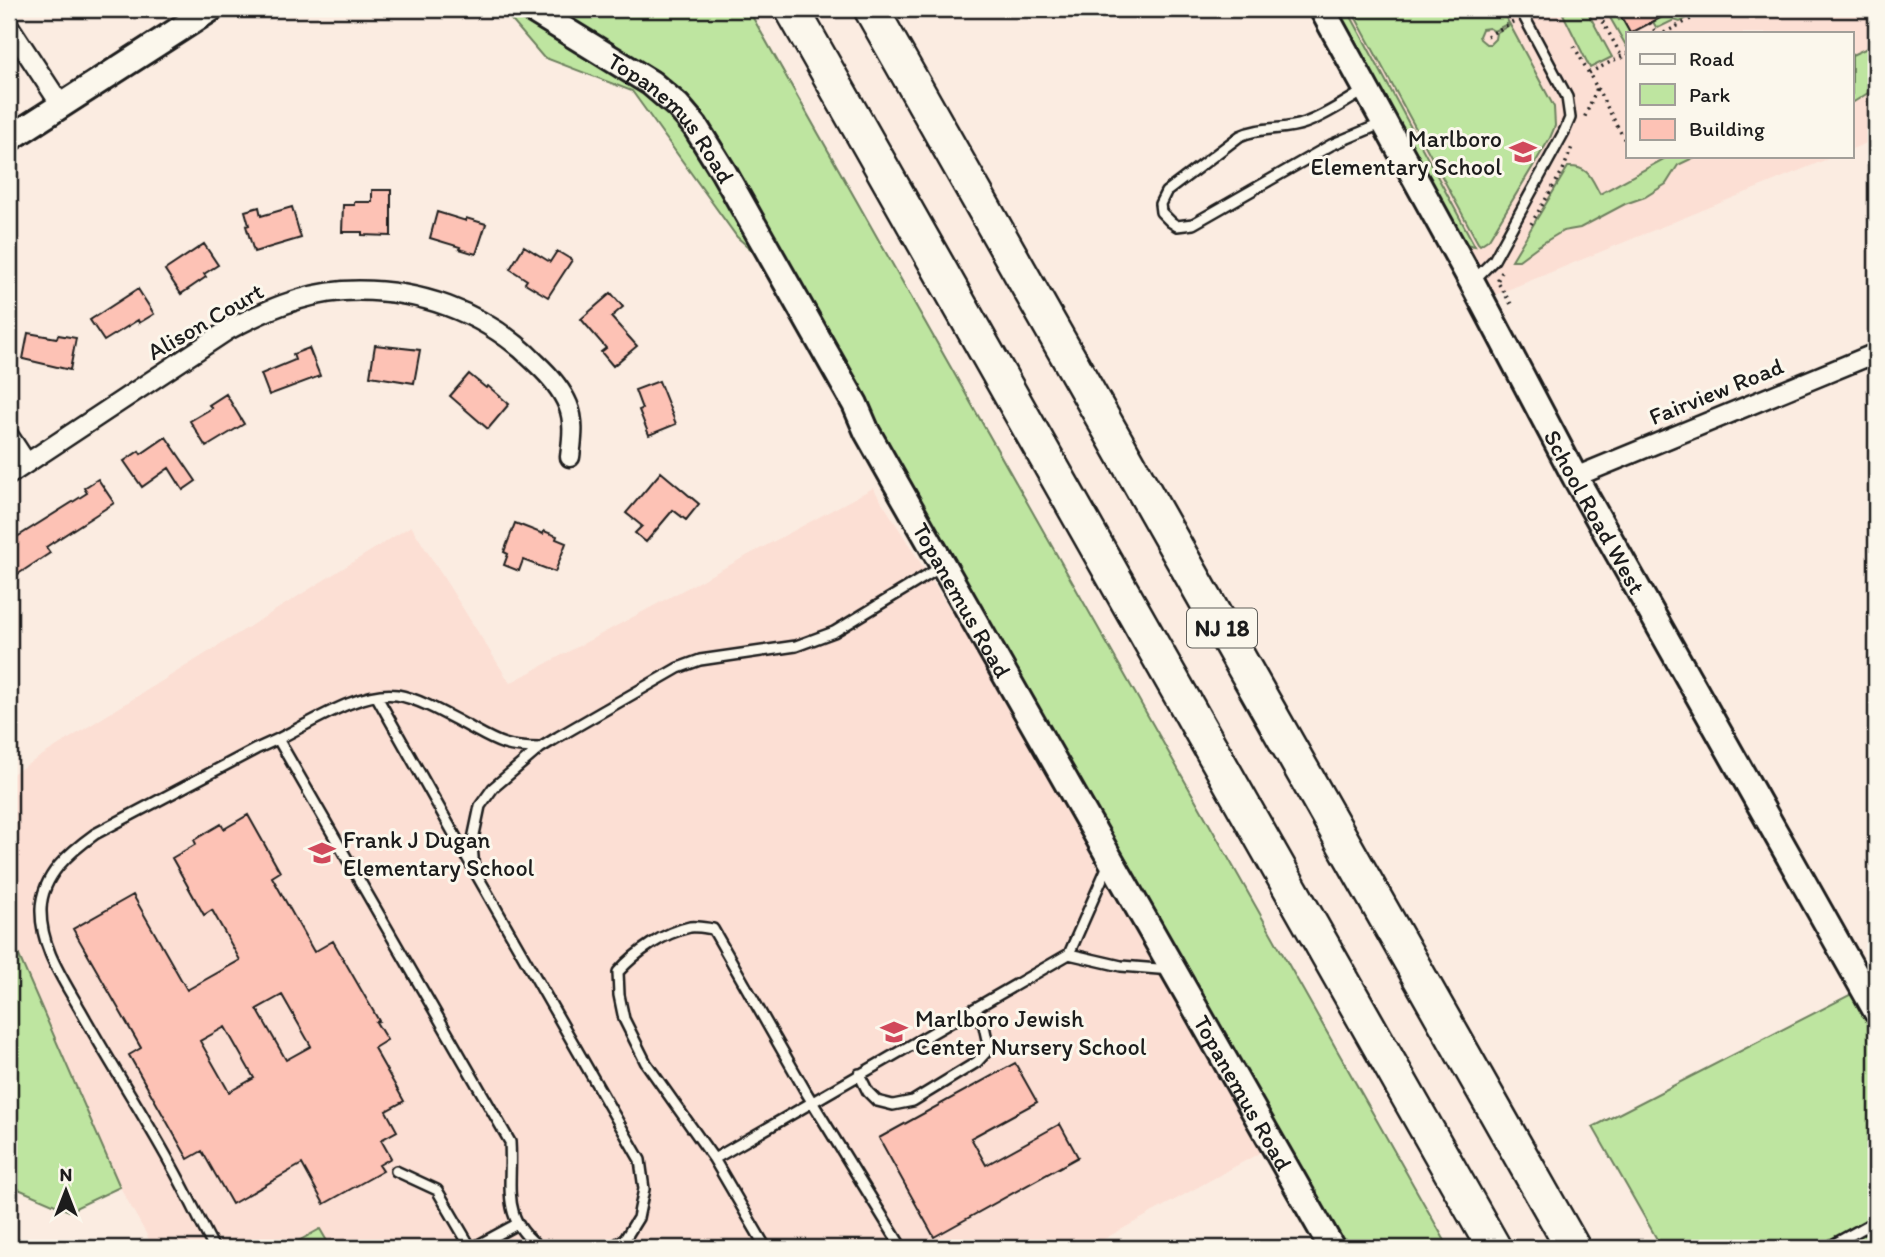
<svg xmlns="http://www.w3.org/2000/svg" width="1885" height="1257" font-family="Itim,sans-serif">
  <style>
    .built { fill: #fcdfd4 }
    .green { fill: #bee5a0; stroke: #6d805e; stroke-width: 2 }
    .building { fill: #fdc2b5; stroke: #1c1c1c; stroke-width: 2; fill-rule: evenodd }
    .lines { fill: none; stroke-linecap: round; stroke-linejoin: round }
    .lane-casing { stroke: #1c1c1c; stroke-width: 14 }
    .street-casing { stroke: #1c1c1c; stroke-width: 23 }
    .secondary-casing { stroke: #1c1c1c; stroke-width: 30 }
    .highway-casing { stroke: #1c1c1c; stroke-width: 38 }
    .path { stroke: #1c1c1c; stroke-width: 3.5; stroke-dasharray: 2 5; stroke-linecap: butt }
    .lane { stroke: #fbf7ec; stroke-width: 9 }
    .street { stroke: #fbf7ec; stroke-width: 18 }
    .secondary { stroke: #fbf7ec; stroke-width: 24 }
    .highway { stroke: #fbf7ec; stroke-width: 33 }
    .labels { text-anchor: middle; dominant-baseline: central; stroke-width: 6; stroke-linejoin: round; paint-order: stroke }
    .shield { fill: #fbf7ec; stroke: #5f5e5a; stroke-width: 2 }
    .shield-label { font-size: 23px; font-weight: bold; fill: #1c1c1c }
    .street-label { font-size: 24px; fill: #1c1c1c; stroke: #fbf7ec }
    .poi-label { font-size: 24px; fill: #1c1c1c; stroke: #fbf7ec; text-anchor: start }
  </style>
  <rect width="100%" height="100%" fill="#fbece1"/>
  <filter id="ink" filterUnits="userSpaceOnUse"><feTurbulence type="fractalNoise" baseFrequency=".0143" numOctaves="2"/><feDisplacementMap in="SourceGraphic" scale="14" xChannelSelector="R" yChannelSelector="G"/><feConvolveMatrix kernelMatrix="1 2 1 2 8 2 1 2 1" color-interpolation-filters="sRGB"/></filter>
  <g filter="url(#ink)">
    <path class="built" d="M1339 9H1876V139L1852 149V33H1628V156H1835L1495 295Z
      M873 488 983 661 1263 1151 1088 1248H154L120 1187 9 933V776L411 526 510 683Z"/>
    <path class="green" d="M502 9H748L1449 1248H1343L804 296 737 237 632 91 543 57Z
      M1337 9H1347L1475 246 1465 244Z
      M1351 9H1501L1509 23 1494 31 1489 28 1482 29 1479 36 1480 39 1486 44H1490L1495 39 1496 33 1510 25 1554 107 1555 126 1550 138 1489 239 1480 245 1478 243Z
      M1574 9H1586L1612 57 1590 68 1563 14Z
      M1605 9H1613L1619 20 1622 19 1630 33H1628V49Z
      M1677 9H1698L1699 11 1680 22 1674 20 1658 28 1656 27 1653 22Z
      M1876 44V88L1852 103V55Z
      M1669 156H1697L1678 165 1666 184 1645 197 1625 204 1580 228 1563 231 1538 246 1519 260H1512L1568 167C1589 166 1591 178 1600 194Z
      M9 933 120 1187 69 1211 9 1185Z
      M1867 986 1876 1003V1248H1662L1593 1127Z
      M320 1229 331 1248H286Z"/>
    <path class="building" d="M1617 9H1677L1631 33H1630Z
      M372 190H391V236L362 235V232H342L343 205H354V202H372Z
      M259 207 261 216 292 207 301 238 254 252 246 226 249 225 245 211Z
      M437 212 466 221V218L486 224 476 254 459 249 460 247 430 238Z
      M204 244 218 265 204 274 206 277 181 294 165 270Z
      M524 246 550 262 557 251 572 260 548 297 525 283 527 280 510 269Z
      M138 289 154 314 139 323 138 320 104 341 90 320Z
      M611 293 623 307 611 317 637 346 613 366 601 352 606 348 581 319Z
      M28 333 57 338 58 335 76 338 70 370 23 359Z
      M375 345 420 350 414 383 370 376Z
      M309 348 320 376 269 395 261 374 295 360 293 354Z
      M469 374 486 388 488 386 509 404 488 429 450 396Z
      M659 381 676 424 649 435 639 410 642 409 635 390Z
      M226 394 244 424 206 447 190 421 212 408 209 405Z
      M166 437 196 481 183 490 169 468 142 487 124 461 139 451 141 454Z
      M661 472 699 504 686 520 673 510 646 542 635 533 642 526 626 513Z
      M98 479 114 503 46 547 50 553 9 580V542L87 493 84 488Z
      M515 523 543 534 544 531 557 536 556 539 566 543 555 572 523 560 519 571 504 565 508 554 504 552Z
      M248 815 280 872 272 877 314 952 333 941 379 1021 376 1022 387 1040 374 1048 404 1101 386 1111 397 1131 381 1140 391 1158 379 1165 383 1171 324 1204 302 1164 232 1204 202 1151 188 1159 129 1055 141 1048 73 929 133 895 187 990 240 960 212 910 204 915 172 858 196 844 194 840 221 824 224 829ZM282 995 311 1046 286 1060 257 1009ZM225 1027 254 1078 229 1092 200 1041Z
      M1015 1063 1037 1102 971 1138 986 1165 1060 1124 1078 1157 934 1237 879 1138Z"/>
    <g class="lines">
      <defs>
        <path id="lane" d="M1364 91C1345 102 1325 116 1305 123 1284 131 1261 126 1240 136L1166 192 1160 204 1161 212 1171 222 1177 226 1193 224 1331 145 1383 123
          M1473 281 1494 260 1564 132 1570 118 1567 97 1520 9
          M377 697 472 866
          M540 748C504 748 497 742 466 725 445 714 420 699 397 695 360 690 311 723 278 739L510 1142C513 1186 499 1219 541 1248
          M1069 954 1121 966 1171 970
          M859 1074 868 1092 877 1101 893 1105 913 1101 977 1062 989 1049 984 1026 975 1009
          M714 1159 1069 954 1109 863
          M396 1171 437 1190 471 1248
          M214 1248C199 1220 186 1191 170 1163 142 1112 110 1063 81 1011 63 979 40 947 41 909 42 875 70 852 95 834L256 749 278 739
          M473 1248 517 1224
          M611 1248 625 1239 638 1218 644 1189 640 1160 474 870 472 844 480 806 493 788 540 748 558 737 678 668 700 660 796 646 834 632 941 567
          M766 1248 714 1159 646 1063 624 1019 619 995 618 972C636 952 663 933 690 927 697 926 706 928 713 929L806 1092 902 1248
          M1827 1248 1876 1221"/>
        <path id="street" d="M9 26 61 105
          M9 436 26 462
          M9 475 228 330C264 311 301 294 343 291 415 287 485 311 536 363 549 375 561 388 568 405 575 422 572 440 570 457
          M1575 477 1876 353"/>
        <g id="secondary">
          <path id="s1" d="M531 9 651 83 678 106 695 126 723 171 855 404 867 432 893 478 1332 1248"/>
          <path id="s2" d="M1322 9 1472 282 1575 477 1876 1011"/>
          <path d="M9 139 211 9"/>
        </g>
        <path id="highway" d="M792 9 1494 1248
          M871 9 1573 1248"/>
      </defs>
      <use href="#lane" class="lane-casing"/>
      <use href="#street" class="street-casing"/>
      <use href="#secondary" class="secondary-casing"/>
      <use href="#highway" class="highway-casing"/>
      <path class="path" d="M1596 9 1623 59
        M1650 23 1656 33
        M1664 33 1706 11 1705 9
        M1487 36 1513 22
        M1574 46 1597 88 1583 121
        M1589 73 1628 53
        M1597 88 1628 146
        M1531 224 1563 170 1572 147
        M1502 272 1497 281 1511 304"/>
      <use href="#lane" class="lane"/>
      <use href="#street" class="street"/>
      <use href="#secondary" class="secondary"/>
      <use href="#highway" class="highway"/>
    </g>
  </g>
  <defs>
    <symbol id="school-bare" viewBox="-9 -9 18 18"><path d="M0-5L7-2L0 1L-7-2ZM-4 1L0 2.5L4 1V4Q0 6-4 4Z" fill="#d1495b" stroke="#fbf7ec" stroke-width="2.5" paint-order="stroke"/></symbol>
  </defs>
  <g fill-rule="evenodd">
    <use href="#school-bare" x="1504" y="133" width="38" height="38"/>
    <use href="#school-bare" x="303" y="834" width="38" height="38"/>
    <use href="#school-bare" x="875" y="1013" width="38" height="38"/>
  </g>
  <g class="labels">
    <rect class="shield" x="1187" y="608.5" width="70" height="39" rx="5"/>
    <g class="shield-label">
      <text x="1222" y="628">NJ 18</text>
    </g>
    <g class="street-label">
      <text stroke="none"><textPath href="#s1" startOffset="180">Topanemus Road</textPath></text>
      <text transform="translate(205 321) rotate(-30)">Alison Court</text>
      <text transform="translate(1716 391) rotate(-22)">Fairview Road</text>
      <text stroke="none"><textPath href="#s2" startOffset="572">School Road West</textPath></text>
      <text stroke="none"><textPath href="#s1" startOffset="747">Topanemus Road</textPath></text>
      <text stroke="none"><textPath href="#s1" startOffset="1314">Topanemus Road</textPath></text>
    </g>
    <g class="poi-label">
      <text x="1502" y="138" text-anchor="end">Marlboro<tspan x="1502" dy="28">Elementary School</tspan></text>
      <text x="343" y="839">Frank J Dugan<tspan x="343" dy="28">Elementary School</tspan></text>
      <text x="915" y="1018">Marlboro Jewish<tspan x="915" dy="28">Center Nursery School</tspan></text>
    </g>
  </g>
  <rect width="1885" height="1257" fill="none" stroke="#fbf7ec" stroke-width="35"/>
  <rect x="18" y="18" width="1850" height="1222" fill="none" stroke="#1c1c1c" stroke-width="2.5" filter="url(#ink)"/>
  <rect x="1626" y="32" width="228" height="126" fill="#fbf7ec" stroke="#a29f99" stroke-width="2"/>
  <rect x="1640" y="54" width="35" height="10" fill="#fbf7ec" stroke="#a29f99" stroke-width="2"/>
  <text x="1689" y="66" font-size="21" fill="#1c1c1c">Road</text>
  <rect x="1640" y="84" width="35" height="21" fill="#bee5a0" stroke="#a29f99" stroke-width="2"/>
  <text x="1689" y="102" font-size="21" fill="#1c1c1c">Park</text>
  <rect x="1640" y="119" width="35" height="21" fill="#fdc2b5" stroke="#a29f99" stroke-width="2"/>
  <text x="1689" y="136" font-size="21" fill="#1c1c1c">Building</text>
  <g transform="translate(66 1191)" stroke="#fbf7ec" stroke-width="5" paint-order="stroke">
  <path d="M0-5L12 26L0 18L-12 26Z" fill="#1c1c1c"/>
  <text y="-10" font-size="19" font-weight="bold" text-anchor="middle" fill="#1c1c1c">N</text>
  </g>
</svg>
